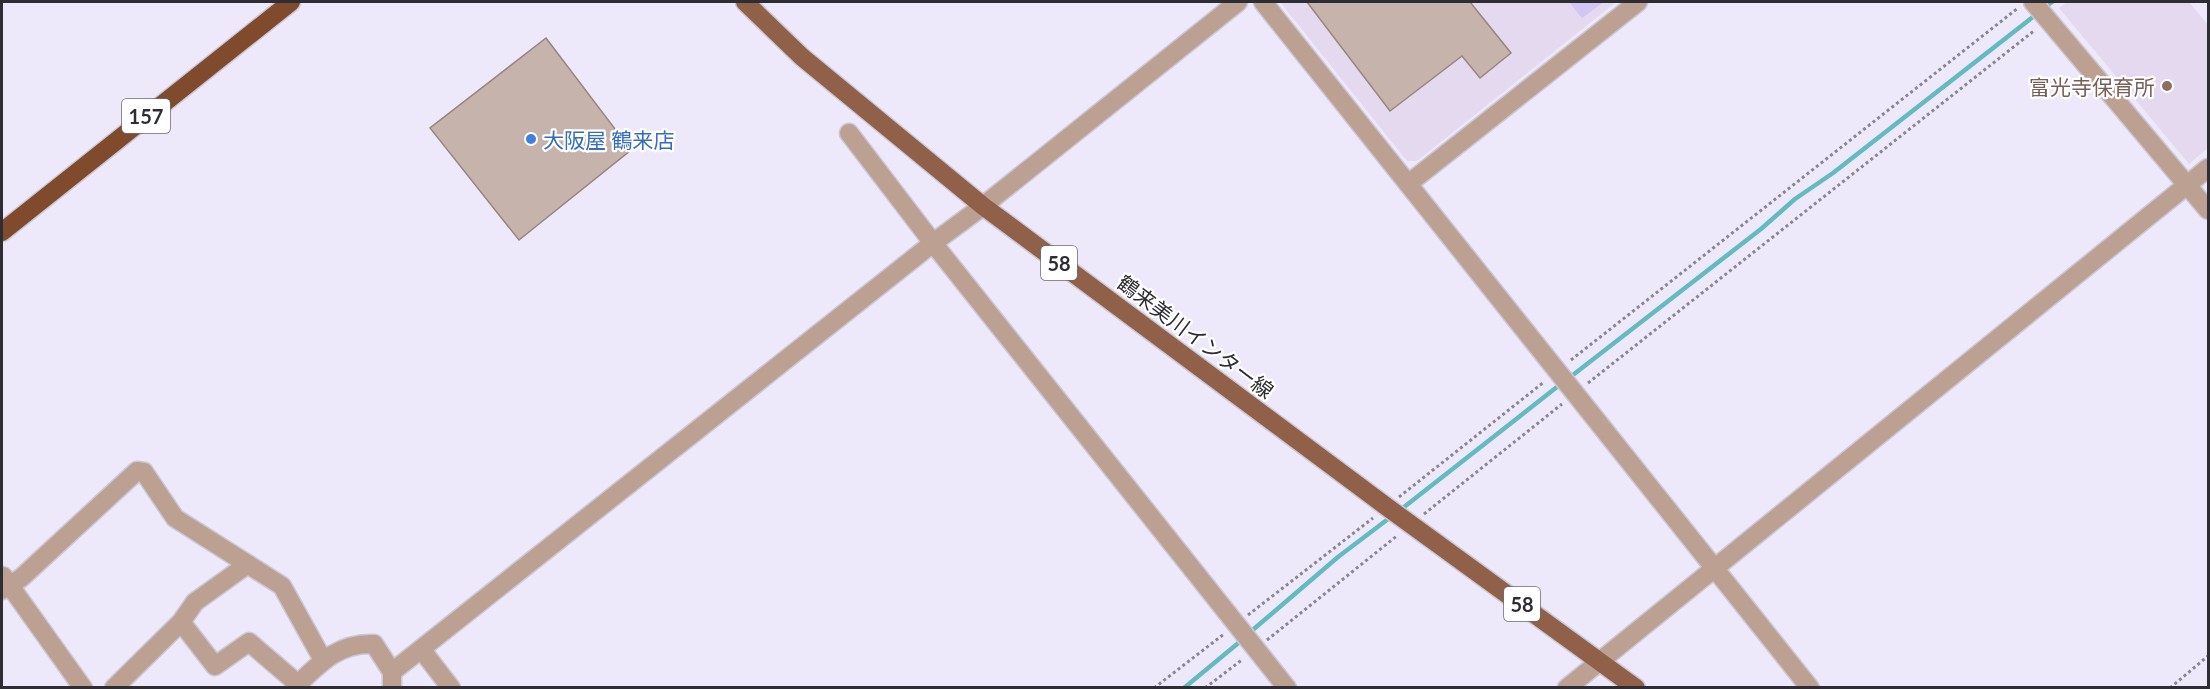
<svg xmlns="http://www.w3.org/2000/svg" width="2210" height="689" font-family="Lato,'Noto Sans JP',sans-serif">
  <style>
    .education { fill: #e4d9ee }
    .green { fill: #d1c6f4 }
    .lines { fill: none; stroke-linecap: round; stroke-linejoin: round }
    .stream { stroke: #63bbbf; stroke-width: 4.5 }
    .building { fill: #c5b3ac; stroke: #97867f; stroke-width: 1.5 }
    .minor-casing { stroke: #cbc7d7; stroke-width: 21 }
    .major-casing { stroke: #cbc7d7; stroke-width: 21 }
    .highway-casing { stroke: #cbc7d7; stroke-width: 21 }
    .path { stroke: #888692; stroke-width: 3; stroke-dasharray: 3 3; stroke-linecap: butt }
    .minor { stroke: #bca192; stroke-width: 18 }
    .major { stroke: #906148; stroke-width: 18 }
    .highway { stroke: #804a2c; stroke-width: 18 }
    .education-dot { fill: #8d6e63; stroke: #fff; stroke-width: 2 }
    .shop-dot { fill: #3f7fe0; stroke: #fff; stroke-width: 2 }
    .labels { text-anchor: middle; dominant-baseline: central; stroke-width: 4.5; stroke-linejoin: round; paint-order: stroke }
    .shield { fill: #fff; stroke: #6d6c70; stroke-width: 1.5 }
    .shield-label { font-size: 20px; font-weight: bold; fill: #2e2d33 }
    .education-label { font-size: 21px; fill: #785e54; stroke: #fff; text-anchor: end }
    .shop-label { font-size: 21px; fill: #366cbe; stroke: #fff; text-anchor: start }
    .street-label { font-size: 21px; fill: #2e2d33; stroke: #fff }
  </style>
  <rect width="100%" height="100%" fill="#ede9fb"/>
  <path class="education" d="M1280 2H1616L1417 161H1407Z
    M2067 2H2189L2208 25V148L2189 164 2059 8Z"/>
  <path class="green" d="M1569 2H1604L1582 18Z"/>
  <g class="lines">
    <path class="stream" d="M2045 7 2052 2
      M1569 378 1761 229 1795 199 1833 173 2038 13
      M1399 511 1562 383
      M1248 634 1338 557 1392 516
      M1184 688 1242 640"/>
  </g>
  <path class="building" d="M1307 2H1470L1511 53 1480 78 1462 56 1390 111Z
    M546 38 631 150 519 240 430 128Z"/>
  <g class="lines">
    <defs>
      <path id="minor" d="M1263 2 1810 688
        M2033 2 2208 210
        M849 133 933 243 1287 688
        M1408 184 1638 2
        M3 576 83 688
        M2 590 21 578 137 471 144 472 175 518 282 586 323 660
        M181 622 215 666 249 642 298 684
        M421 649 451 688
        M114 688 181 622 195 602 248 564
        M294 688C318 665 338 642 374 644L392 672
        M392 688V672L933 243 983 206 1238 2
        M1567 688 2208 168"/>
      <path id="major" d="M745 2 802 57 983 206 1387 507 1636 688"/>
      <path id="highway" d="M2 232 291 2"/>
    </defs>
    <use href="#minor" class="minor-casing"/>
    <use href="#major" class="major-casing"/>
    <use href="#highway" class="highway-casing"/>
    <path class="path" d="M1571 360 2018 8
      M1588 383 2035 30
      M1399 497 1544 382
      M1424 514 1562 404
      M1248 615 1373 518
      M1267 640 1398 535
      M1154 688 1224 634
      M1205 688 1243 659
      M2170 688 2208 656"/>
    <use href="#minor" class="minor"/>
    <use href="#major" class="major"/>
    <use href="#highway" class="highway"/>
  </g>
  <circle class="education-dot" cx="2167" cy="86" r="6"/>
  <circle class="shop-dot" cx="531" cy="139" r="6"/>
  <g class="labels">
    <g class="shield">
      <rect x="122" y="99" width="48" height="34" rx="4.5"/>
      <rect x="1041" y="246" width="36" height="34" rx="4.5"/>
      <rect x="1504" y="587" width="36" height="34" rx="4.5"/>
    </g>
    <g class="shield-label">
      <text x="146" y="116">157</text>
      <text x="1059" y="263">58</text>
      <text x="1522" y="604">58</text>
    </g>
    <g class="education-label">
      <text x="2155" y="86">富光寺保育所</text>
    </g>
    <g class="shop-label">
      <text x="543" y="139">大阪屋 鶴来店</text>
    </g>
    <g class="street-label">
      <text transform="translate(1196 336) rotate(37)">鶴来美川インター線</text>
    </g>
  </g>
  <rect width="2210" height="689" fill="none" stroke="#2e2d33" stroke-width="6"/>
</svg>
